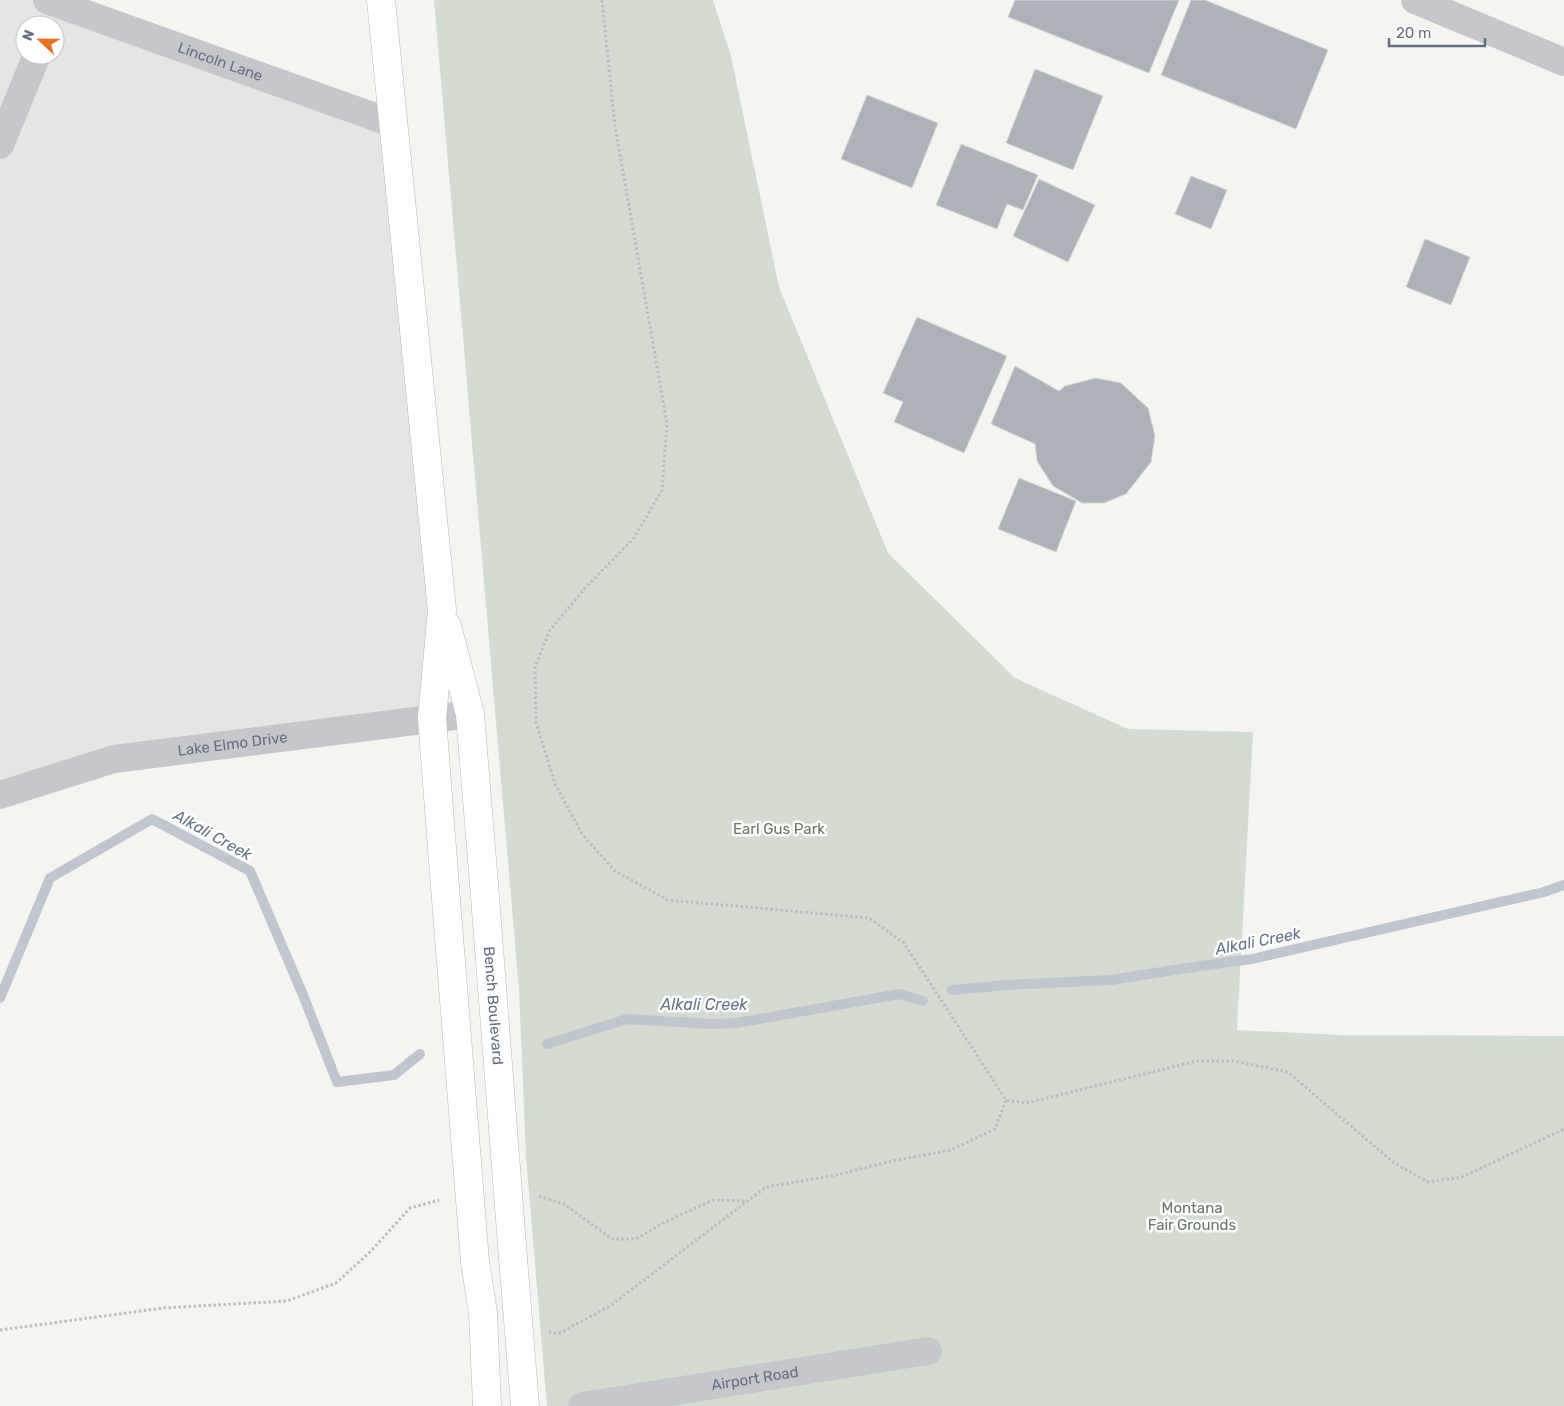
<svg xmlns="http://www.w3.org/2000/svg" width="1564" height="1406" font-family="Rubik,sans-serif">
  <style>
    .built { fill: #e5e5e4; fill-rule: evenodd }
    .green { fill: #d4dcd2 }
    .lines { fill: none; stroke-linecap: round; stroke-linejoin: round }
    .stream { stroke: #bfc6cd; stroke-width: 10 }
    .building { fill: #adb2b9; stroke: #d5d6d4 }
    .major-casing { stroke: #b5b8bd; stroke-width: 29 }
    .path { stroke: #bcbdc0; stroke-width: 3; stroke-dasharray: 2.5 2.5; stroke-linecap: butt }
    .minor { stroke: #c5c7cb; stroke-width: 28 }
    .major { stroke: #fff; stroke-width: 28 }
    .major-bridge-casing { stroke: #b5b8bd; stroke-width: 29; stroke-linecap: butt }
    .major-bridge { stroke: #fff; stroke-width: 28 }
    .labels { text-anchor: middle; dominant-baseline: central; stroke-width: 5; stroke-linejoin: round; paint-order: stroke }
    .street-label { font-size: 15px; fill: #636f82; stroke: #fff }
    .park-label { font-size: 15px; fill: #627962; stroke: #fff }
    .water-label { font-size: 16px; font-style: italic; fill: #637686; stroke: #fff }
  </style>
  <rect width="100%" height="100%" fill="#f4f5f1"/>
  <path class="built" d="M0 0H47L392 123 442 610 432 718 114 759 0 795ZM25 25H55V55H25Z"/>
  <path class="green" d="M434 0H713L731 56 779 287 888 553 1015 678 1128 729 1253 732 1237 1030 1342 1035 1564 1036V1406H547L526 1157 519 990Z"/>
  <g class="lines">
    <path class="stream" d="M952 990 1007 985 1111 980 1200 966 1252 959 1544 892 1564 885
      M0 998 50 878 152 819 250 871 303 995 337 1082 394 1075 420 1054
      M547 1044 627 1019 711 1024 737 1023 899 994 923 1001"/>
  </g>
  <path class="building" d="M1015 0H1179L1149 73 1008 17Z
    M1191 0H1205L1328 50 1296 129 1161 75Z
    M1035 69 1103 96 1073 170 1006 143Z
    M867 95 938 123 912 188 841 159Z
    M961 144 1038 175 1023 210 1007 204 997 229 936 205Z
    M1191 176 1227 190 1211 229 1175 214Z
    M1039 179 1095 205 1068 262 1013 236Z
    M1425 239 1470 257 1451 305 1406 287Z
    M917 317 1007 356 964 453 894 422 903 402 883 393Z
    M1015 366 1059 391 1065 386 1096 378 1121 383 1148 408 1155 436 1151 462 1126 494 1104 503H1082L1053 486 1037 461 1035 444 991 424Z
    M1019 478 1076 501 1056 552 998 529Z"/>
  <g class="lines">
    <defs>
      <path id="major" d="M381 0 442 610 432 718 445 887
        M447 626 470 714 484 884
        M513 1258 525 1406
        M475 1262 483 1313 487 1406"/>
    </defs>
    <use href="#major" class="major-casing"/>
    <path class="path" d="M602 0 615 126 667 424 662 490 634 538 587 586 550 630 535 667 536 722 555 784 582 834 615 871 668 900 869 918 904 943 1006 1100 1026 1103 1197 1061H1234L1288 1072 1394 1163 1428 1182 1462 1177 1564 1129
      M539 1196 564 1204 612 1239H636L665 1222 713 1200 743 1201 745 1203
      M0 1330 163 1308 287 1301 336 1283 370 1252 410 1208 439 1200
      M549 1332 558 1334 610 1306 766 1187 832 1176 892 1161 951 1150 995 1129 1006 1100"/>
    <g class="minor">
      <path id="s1" d="M47 0 392 123"/>
      <path d="M1415 0 1564 62"/>
      <path d="M0 145 37 55"/>
      <path id="s2" d="M0 795 114 759 470 714"/>
      <path id="s3" d="M582 1406 928 1351"/>
    </g>
    <use href="#major" class="major"/>
    <defs>
      <g id="major-bridge">
        <path id="s4" d="M484 884 513 1258"/>
        <path d="M445 887 475 1262"/>
      </g>
    </defs>
    <use href="#major-bridge" class="major-bridge-casing"/>
    <use href="#major-bridge" class="major-bridge"/>
  </g>
  <g class="labels">
    <g class="street-label">
      <text stroke="none"><textPath href="#s1" startOffset="184">Lincoln Lane</textPath></text>
      <text stroke="none"><textPath href="#s2" startOffset="239">Lake Elmo Drive</textPath></text>
      <text stroke="none"><textPath href="#s4" startOffset="122">Bench Boulevard</textPath></text>
      <text stroke="none"><textPath href="#s3" startOffset="175">Airport Road</textPath></text>
    </g>
    <g class="park-label">
      <text x="779" y="829">Earl Gus Park</text>
      <text x="1192" y="1208">Montana<tspan x="1192" dy="17">Fair Grounds</tspan></text>
    </g>
    <g class="water-label">
      <text transform="translate(213 835) rotate(29)">Alkali Creek</text>
      <text transform="translate(1258 941) rotate(-11)">Alkali Creek</text>
      <text x="704" y="1004">Alkali Creek</text>
    </g>
  </g>
  <g transform="translate(40 40) rotate(292)"><circle r="24" fill="#ffffff" stroke="#c1c5cd"/>
  <path d="M0-4L9 19L0 12L-9 19Z" fill="#e57321"/>
  <text y="-8" font-size="14" font-weight="bold" text-anchor="middle" fill="#636f82">N</text>
  </g>
  <path d="M1389 38v8h96v-8" fill="none" stroke="#636f82" stroke-width="2.5"/>
  <text x="1396" y="38" font-size="15" fill="#636f82" stroke="#ffffff" stroke-width="4" paint-order="stroke">20 m</text>
</svg>
